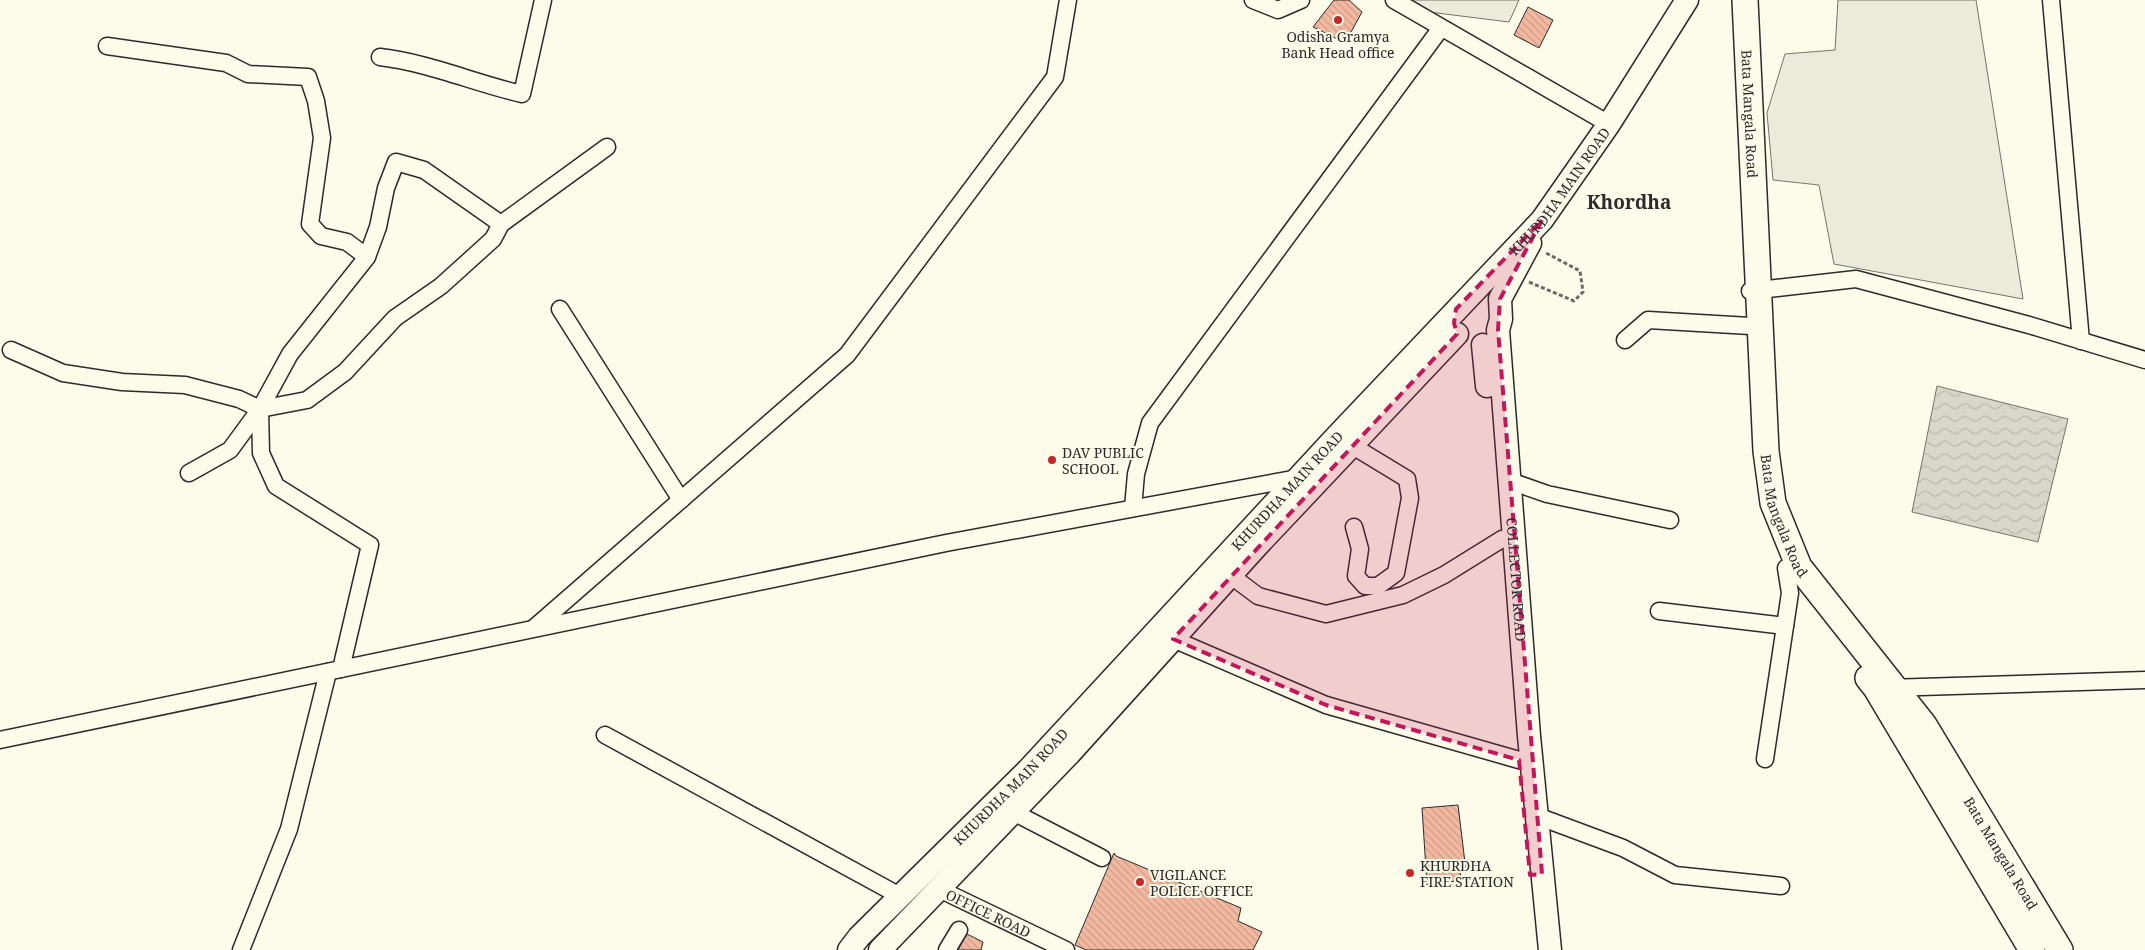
<svg xmlns="http://www.w3.org/2000/svg" width="2145" height="950" font-family="'Noto Serif',serif">
  <style>
    .green { fill: #ecebdb; stroke: #74746e }
    .water { fill: url(#water-waves); stroke: #74746e }
    .building { fill: url(#building-back-hatch); stroke: #2b2b2b }
    .lines { fill: none; stroke-linecap: round; stroke-linejoin: round }
    .street-casing { stroke: #2b2b2b; stroke-width: 19 }
    .secondary-casing { stroke: #2b2b2b; stroke-width: 25 }
    .primary-casing { stroke: #2b2b2b; stroke-width: 28 }
    .path { stroke: #6a6964; stroke-width: 3; stroke-dasharray: 4 2.5; stroke-linecap: butt }
    .street { stroke: #fdfbea; stroke-width: 16 }
    .secondary { stroke: #fdfbea; stroke-width: 22 }
    .primary { stroke: #fdfbea; stroke-width: 25 }
    .marked { fill: #c2185b; fill-opacity: 0.2; stroke: #c2185b; stroke-width: 4; stroke-dasharray: 10 6; stroke-linejoin: round }
    .poi-dot { fill: #c62828; stroke: #fdfbea; stroke-width: 2 }
    .labels { text-anchor: middle; dominant-baseline: central; stroke-width: 4; stroke-linejoin: round; paint-order: stroke }
    .poi-label { font-size: 14px; fill: #2b2b2b; stroke: #fdfbea; text-anchor: start }
    .street-label { font-size: 14px; fill: #2b2b2b; stroke: #fdfbea }
    .district-label { font-size: 19px; font-weight: bold; fill: #2b2b2b; stroke: #fdfbea }
  </style>
  <defs>
    <pattern id="water-waves" width="16" height="10" patternUnits="userSpaceOnUse" patternTransform="scale(1.25)"><rect width="16" height="10" fill="#d8d7c9"/><path d="M0 5q4-4 8 0t8 0" fill="none" stroke="#bab9ad"/></pattern>
    <pattern id="building-back-hatch" width="6" height="6" patternUnits="userSpaceOnUse" patternTransform="scale(1.25)"><rect width="6" height="6" fill="#f2b8a0"/><path d="M-1 5l2 2M0 0l6 6M5-1l2 2" fill="none" stroke="#d09e8a"/></pattern>
  </defs>
  <rect width="100%" height="100%" fill="#fdfbea"/>
  <path class="green" d="M1402 0H1519L1509 22 1429 12Z
    M1838 0H1976L2023 299 1834 264 1819 185 1773 180 1767 113 1785 54 1835 50Z"/>
  <path class="water" d="M1937 386 2068 419 2038 542 1912 512Z"/>
  <path class="building" d="M1334 0H1349L1362 12 1345 43 1313 27Z
    M1528 7 1553 20 1539 48 1514 35Z
    M1458 805 1466 871 1459 869 1462 880 1427 885 1422 808Z
    M1114 853 1116 856 1241 908 1238 921 1262 932 1253 950H1086L1075 945Z
    M967 934 983 942 981 950H958Z"/>
  <g class="lines">
    <defs>
      <g id="street">
        <path d="M1253 0 1278 10 1301 0"/>
        <path d="M1394 0 1609 124"/>
        <path d="M2051 0 2081 341"/>
        <path d="M107 46 226 63 248 74 308 77 316 101 322 138 310 224 321 236 347 242 367 257 290 354 260 409 261 453 276 486 370 545 341 669"/>
        <path d="M380 57C430 63 474 83 522 94L543 0"/>
        <path d="M367 257 378 227 386 188 396 162 424 170 501 224"/>
        <path d="M1750 291 1856 279 2029 325 2145 360"/>
        <path d="M560 309 681 500"/>
        <path d="M1625 340 1648 320 1750 326"/>
        <path d="M11 350 63 373 122 382 185 385 239 399 260 409"/>
        <path d="M1351 445 1407 479 1410 498 1396 573 1378 586H1365L1356 576 1360 549 1354 527"/>
        <path d="M189 473 230 450 260 409 307 400 345 372 395 318 441 286 493 239 501 224 607 147"/>
        <path d="M1510 481 1547 494 1670 520"/>
        <path d="M1133 508 1136 474 1150 423 1441 28"/>
        <path d="M1230 575 1258 596 1326 614 1403 595 1444 575 1502 539"/>
        <path d="M1659 611 1785 626"/>
        <path d="M534 628 847 355 1055 77 1068 0"/>
        <path d="M1173 639 1326 705 1519 760"/>
        <path d="M1888 688 2145 680"/>
        <path d="M605 735 900 896"/>
        <path d="M0 740 946 543 1298 478"/>
        <path d="M1765 759 1790 593 1786 568"/>
        <path d="M1013 812 1102 858"/>
        <path d="M1537 816 1623 848 1675 875 1781 886"/>
        <path id="s1" d="M939 889 1066 950"/>
        <path d="M241 950 289 829 328 672"/>
        <path d="M947 950 959 930"/>
      </g>
      <g id="secondary">
        <path id="s2" d="M1530 243 1500 299 1501 319 1498 330 1529 736 1550 950"/>
        <path d="M1483 345 1487 386"/>
        <path id="s3" d="M849 950 859 937 1028 770 1336 437 1542 220 1609 124 1687 0"/>
        <path d="M880 950 1070 753 1256 547 1457 334"/>
      </g>
      <g id="primary">
        <path id="s4" d="M1745 0 1766 451 1773 503 1799 567 1924 725 2060 950"/>
        <path d="M1868 678 1876 688 2032 950"/>
      </g>
    </defs>
    <use href="#street" class="street-casing"/>
    <use href="#secondary" class="secondary-casing"/>
    <use href="#primary" class="primary-casing"/>
    <path class="path" d="M1529 282 1574 301 1583 292 1580 271 1546 253"/>
    <use href="#street" class="street"/>
    <use href="#secondary" class="secondary"/>
    <use href="#primary" class="primary"/>
  </g>
  <path class="marked" d="M1542 220 1500 299 1498 330 1542 874 1530 875 1519 760 1326 705 1173 639 1457 334 1454 323 1456 309Z"/>
  <g class="poi-dot">
    <circle cx="1338" cy="20" r="5"/>
    <circle cx="1052" cy="460" r="5"/>
    <circle cx="1410" cy="873" r="5"/>
    <circle cx="1140" cy="882" r="5"/>
  </g>
  <g class="labels">
    <g class="poi-label">
      <text x="1338" y="36" text-anchor="middle">Odisha Gramya<tspan x="1338" dy="16">Bank Head office</tspan></text>
      <text x="1062" y="452">DAV PUBLIC<tspan x="1062" dy="16">SCHOOL</tspan></text>
      <text x="1420" y="865">KHURDHA<tspan x="1420" dy="16">FIRE STATION</tspan></text>
      <text x="1150" y="874">VIGILANCE<tspan x="1150" dy="16">POLICE OFFICE</tspan></text>
    </g>
    <g class="street-label">
      <text stroke="none"><textPath href="#s4" startOffset="114">Bata Mangala Road</textPath></text>
      <text stroke="none"><textPath href="#s3" startOffset="1040">KHURDHA MAIN ROAD</textPath></text>
      <text stroke="none"><textPath href="#s3" startOffset="635">KHURDHA MAIN ROAD</textPath></text>
      <text stroke="none"><textPath href="#s4" startOffset="519">Bata Mangala Road</textPath></text>
      <text stroke="none"><textPath href="#s2" startOffset="345">COLLECTOR ROAD</textPath></text>
      <text stroke="none"><textPath href="#s3" startOffset="230">KHURDHA MAIN ROAD</textPath></text>
      <text stroke="none"><textPath href="#s4" startOffset="924">Bata Mangala Road</textPath></text>
      <text stroke="none"><textPath href="#s1" startOffset="55">OFFICE ROAD</textPath></text>
    </g>
    <g class="district-label">
      <text x="1629" y="202">Khordha</text>
    </g>
  </g>
</svg>
